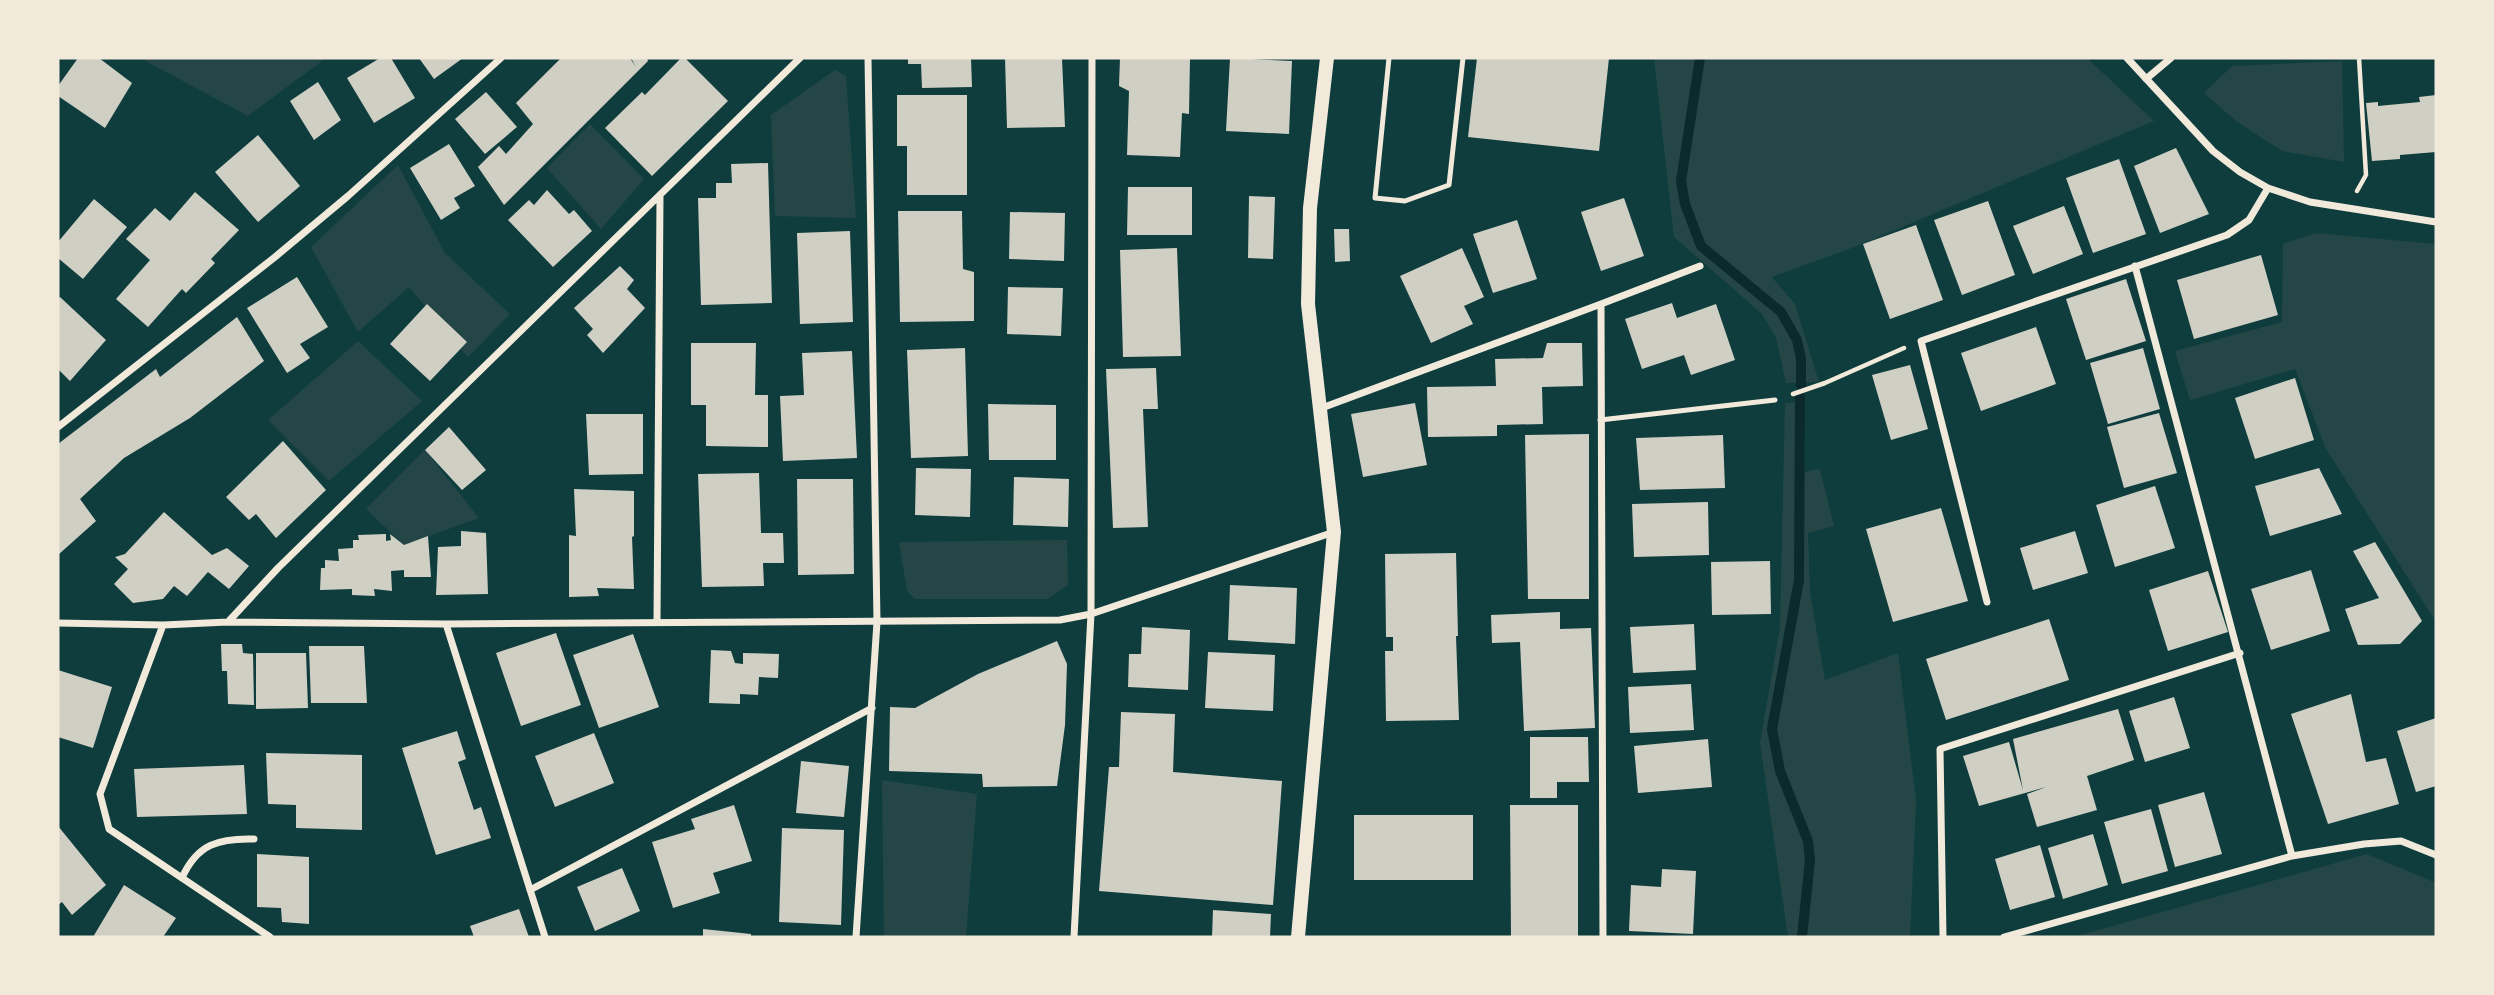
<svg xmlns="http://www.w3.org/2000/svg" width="2494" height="995" font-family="Roboto,sans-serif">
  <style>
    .green { fill: #244646 }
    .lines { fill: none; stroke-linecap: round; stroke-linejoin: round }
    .stream { stroke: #0a2a2b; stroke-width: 10 }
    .building { fill: #cfcfc3 }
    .path { stroke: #f1e9da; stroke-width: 4.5 }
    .service { stroke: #f1e9da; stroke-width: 5 }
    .minor { stroke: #f1e9da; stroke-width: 7 }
    .secondary { stroke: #f1e9da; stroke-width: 14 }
  </style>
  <rect width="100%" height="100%" fill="#0f3d3e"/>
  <path class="green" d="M140 58H326L248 116Z
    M1654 58H2087L2154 121 1857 246 1772 277 1795 304 1819 382 1786 383 1776 338 1762 314 1674 237Z
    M2342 61 2344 162 2282 151 2236 121 2204 93 2232 66Z
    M835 70 846 76 856 218 775 216 771 115Z
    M590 124 644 179 601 229 547 168Z
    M398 165 445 253 510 314 468 357 409 287 358 332 311 247Z
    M2316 233 2436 244V622L2326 449 2295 369 2190 400 2175 351 2282 322 2283 244Z
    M358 341 422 401 329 481 268 420Z
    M1805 401V472L1820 469 1834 526 1808 533 1810 592 1825 680 1898 653 1916 801 1910 937H1788L1760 743 1780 627 1785 403Z
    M425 450 479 518 404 545 366 509Z
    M1067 540 1068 585 1047 599H915L907 591 899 542Z
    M882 780 977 794 966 937H884Z
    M2367 854 2434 882 2436 888V937H2074Z"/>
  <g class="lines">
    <path class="stream" d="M1700 58 1681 181 1685 204 1701 246 1781 312 1797 340 1801 358V385
      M1800 397 1799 580 1772 729 1780 771 1808 841 1810 860 1802 937"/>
  </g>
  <path class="building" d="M78 58H99L132 83 105 128 58 96V86Z
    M380 58H391L415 98 374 123 347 78Z
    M419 58H463L434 79Z
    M561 58H630L636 67 631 58H647L648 61 504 205 478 167 499 146 506 154 533 124 516 103Z
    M681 58H685L728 101 652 176 605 128 642 92 645 95Z
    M908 58H971L972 87 922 88 921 64H908Z
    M1005 58H1062L1065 127 1007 128Z
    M1120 58H1190L1189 114 1182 113 1180 157 1127 155 1129 91 1119 86Z
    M1230 58 1292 61 1289 134 1226 131Z
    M1477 58H1609L1599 151 1468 137Z
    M318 82 341 120 314 140 290 101Z
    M486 92 517 127 485 154 455 119Z
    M897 95H967V195H907V146H897Z
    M2436 95V152L2400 155V159L2372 161 2366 103 2378 102V106L2420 102 2419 97Z
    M258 135 300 186 258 222 215 172Z
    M449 144 475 186 454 198 460 208 441 220 410 168Z
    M2176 148 2209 214 2160 233 2134 166Z
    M2119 159 2146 234 2093 253 2066 178Z
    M768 163 772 303 701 305 698 198H716V183H732L731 164Z
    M1128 187H1192V235H1127Z
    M547 190 569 214 574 210 592 231 553 267 508 220 529 200 534 205Z
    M195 192 239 230 211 259 215 263 186 293 182 289 148 327 116 299 150 260 126 239 155 208 170 221Z
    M1249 196 1275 197 1273 259 1248 258Z
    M1624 198 1644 256 1601 271 1581 212Z
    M94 199 127 227 83 279 58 258V242Z
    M1988 201 2015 275 1962 295 1934 220Z
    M2064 206 2083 254 2033 274 2013 226Z
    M898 211H962L963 269 974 272V321L900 322Z
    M1010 212 1065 213 1064 261 1009 259Z
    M1517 220 1537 279 1493 293 1473 234Z
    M1916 225 1943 300 1890 319 1863 244Z
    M1334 229H1349L1350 261 1335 262Z
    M850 231 853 322 800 324 797 233Z
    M1177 248 1181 356 1123 357 1120 250Z
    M1462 248 1484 297 1464 306 1473 324 1431 343 1400 276Z
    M2261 255 2278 315 2194 339 2177 280Z
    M620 266 634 280 627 289 645 308 603 353 587 335 593 329 574 308Z
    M297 277 328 327 300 344 310 358 287 373 247 308Z
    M2126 279 2146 341 2086 360 2066 299Z
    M1008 287 1063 288 1061 336 1007 334Z
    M60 297 106 340 70 381 58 369V299Z
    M1672 303 1677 318 1716 304 1735 360 1691 375 1684 355 1642 369 1625 319Z
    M427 304 467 342 430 381 390 344Z
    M237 317 264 361 190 418 124 458 80 499 96 521 58 555V444L156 369 160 377Z
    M2036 327 2056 384 1981 411 1961 353Z
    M691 343H756L755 395H768V447L706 446V405H691Z
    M1547 343H1582L1583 386 1542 387 1543 424 1497 425V436L1428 437 1427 387 1496 386 1495 359 1543 358Z
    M965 348 968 456 911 458 907 350Z
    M2143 348 2160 409 2108 424 2090 363Z
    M852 351 857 458 783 461 780 396 804 395 802 353Z
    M1910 365 1928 429 1891 440 1872 375Z
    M1156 368 1158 409H1143L1148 527 1113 528 1106 369Z
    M2295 378 2314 440 2255 459 2235 398Z
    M1415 403 1427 465 1363 477 1351 414Z
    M988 404 1056 405V460H989Z
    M2159 413 2177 473 2124 488 2107 427Z
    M586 414H643V474L589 475Z
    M449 427 486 470 462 490 425 450Z
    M1589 434V599H1528L1525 435Z
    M1723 435 1725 488 1640 490 1636 438Z
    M283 441 326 490 276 538 256 514 249 520 226 497Z
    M916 468 971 469 970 517 915 515Z
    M2319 468 2342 514 2270 536 2255 486Z
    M759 473 761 533H783L784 563H763L764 586 702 587 698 474Z
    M1014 477 1069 479 1068 527 1013 525Z
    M797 479H853L854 574 798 575Z
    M2155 486 2175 548 2115 567 2096 505Z
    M574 489 634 491V536L632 537 634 589 597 588 599 596 569 597V535L576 536Z
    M1708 502 1709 555 1634 557 1632 504Z
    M1941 508 1968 601 1893 622 1866 529Z
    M164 512 212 555 227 548 249 566 229 589 208 572 187 596 174 586 163 599 133 603 114 584 128 569 115 557 125 554Z
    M461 531 486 533 488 594 436 595 438 547 461 546Z
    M2075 531 2088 573 2033 590 2020 548Z
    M386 534V541L391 540 390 534 404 545 428 536 431 577H404V570L391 571 392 591 374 589 375 596 352 595V589L320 590 321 568H325V560L339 561 338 549 353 548V540H359L358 535Z
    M2375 542 2422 621 2400 644 2358 645 2345 609 2379 598 2353 551Z
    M1456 553 1458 636H1456L1459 720 1386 721 1385 651H1393V637H1386L1385 554Z
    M1770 561 1771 614 1712 615 1711 562Z
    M2311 570 2330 631 2271 650 2251 589Z
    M2208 571 2228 632 2168 651 2149 590Z
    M1230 585 1297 588 1295 644 1228 640Z
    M1560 612V629L1591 628 1595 728 1524 731 1520 642 1492 643 1491 615Z
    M2049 619 2069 680 1946 720 1926 659Z
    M1694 624 1696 670 1633 673 1630 627Z
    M1142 627 1190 630 1188 690 1128 687 1129 654H1141Z
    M556 633 581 705 521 726 496 653Z
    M633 634 659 707 599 728 573 655Z
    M1057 641 1067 664 1065 725 1057 786 983 787 982 774 889 771 890 707 915 708 978 674Z
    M221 644H242L243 653 253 654 254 705 228 704 227 671H222Z
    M309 646H364L367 703H311Z
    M711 650 731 651 735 663 743 664V653L779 654 778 678 759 677 758 695 740 694V704L709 703Z
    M1208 652 1275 655 1273 711 1205 708Z
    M256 653H306L308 708 256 709Z
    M58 670 112 687 93 748 58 737Z
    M1691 684 1694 730 1630 733 1628 687Z
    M2351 694 2366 762 2386 758 2399 804 2328 824 2291 714Z
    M2174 697 2190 748 2145 762 2129 711Z
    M2118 709 2134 760 2087 776 2097 810 2037 827 2027 794 2046 787 1979 806 1963 756 2009 742 2023 790 2013 739Z
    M1121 712 1175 714 1173 772 1282 781 1273 905 1099 891 1109 767H1119Z
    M2436 718V786L2416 792 2397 731Z
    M457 731 466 759 458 762 474 810 481 807 491 838 436 855 402 748Z
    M594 733 614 783 555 807 535 756Z
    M1530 737H1588L1589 782H1557V798H1530Z
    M1708 739 1712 787 1638 793 1634 746Z
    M266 753 362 755V830L296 828V805L268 804Z
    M801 761 849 766 844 817 796 813Z
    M244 765 247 814 137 817 134 769Z
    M2204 792 2222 854 2175 867 2158 805Z
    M734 805 752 861 713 873 720 893 673 908 652 842 695 829 691 819Z
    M1510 805H1578V937H1511Z
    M2151 809 2168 871 2122 884 2104 822Z
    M1354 815H1473V880H1354Z
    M58 826 106 885 72 915 62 902 58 905Z
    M782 828 844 830 841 925 779 922Z
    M2093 834 2108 885 2063 899 2048 848Z
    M2040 845 2055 897 2010 910 1995 859Z
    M257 854 309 857V924L282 922 281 908 257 907Z
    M622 868 640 911 595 931 577 887Z
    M1662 869 1696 871 1693 934 1629 931 1631 885 1661 887Z
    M124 885 176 918 163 937H93Z
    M519 909 529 937H474L470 926Z
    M1213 910 1271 914 1270 937H1212Z
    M703 929 751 934V937H703Z"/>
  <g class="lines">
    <path class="path" d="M2357 191 2366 175 2359 58
      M1793 394 1825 383 1904 348"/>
    <path class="service" d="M1389 58 1375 198 1405 201 1449 185 1463 58
      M1600 420 1775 400"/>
    <path class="minor" d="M2127 58 2213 151 2240 172 2268 188 2310 202 2436 222
      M2146 79 2171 58
      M2135 266 2292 856
      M1601 304 1700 266
      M1319 409 1601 304 1603 937
      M58 427 275 257 348 196 501 58
      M1987 602 1921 341 2227 235 2249 220 2268 188
      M228 622 278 568 800 58
      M657 622 660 197
      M58 623 163 625 228 622 446 624 1060 620 1091 614 1334 532
      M446 624 545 937
      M163 625 100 794 109 829 270 937
      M182 878C197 844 219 838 254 839
      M530 890 872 708
      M856 937 877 622 868 58
      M1074 937 1091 614 1092 58
      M1943 937 1940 749 2240 653
      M2004 937 2292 856 2364 844 2401 841 2436 855"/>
    <path class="secondary" d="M1298 937 1334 532 1308 304 1310 208 1327 58"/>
  </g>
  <rect width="2494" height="995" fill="none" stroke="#f1e9da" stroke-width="119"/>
</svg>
